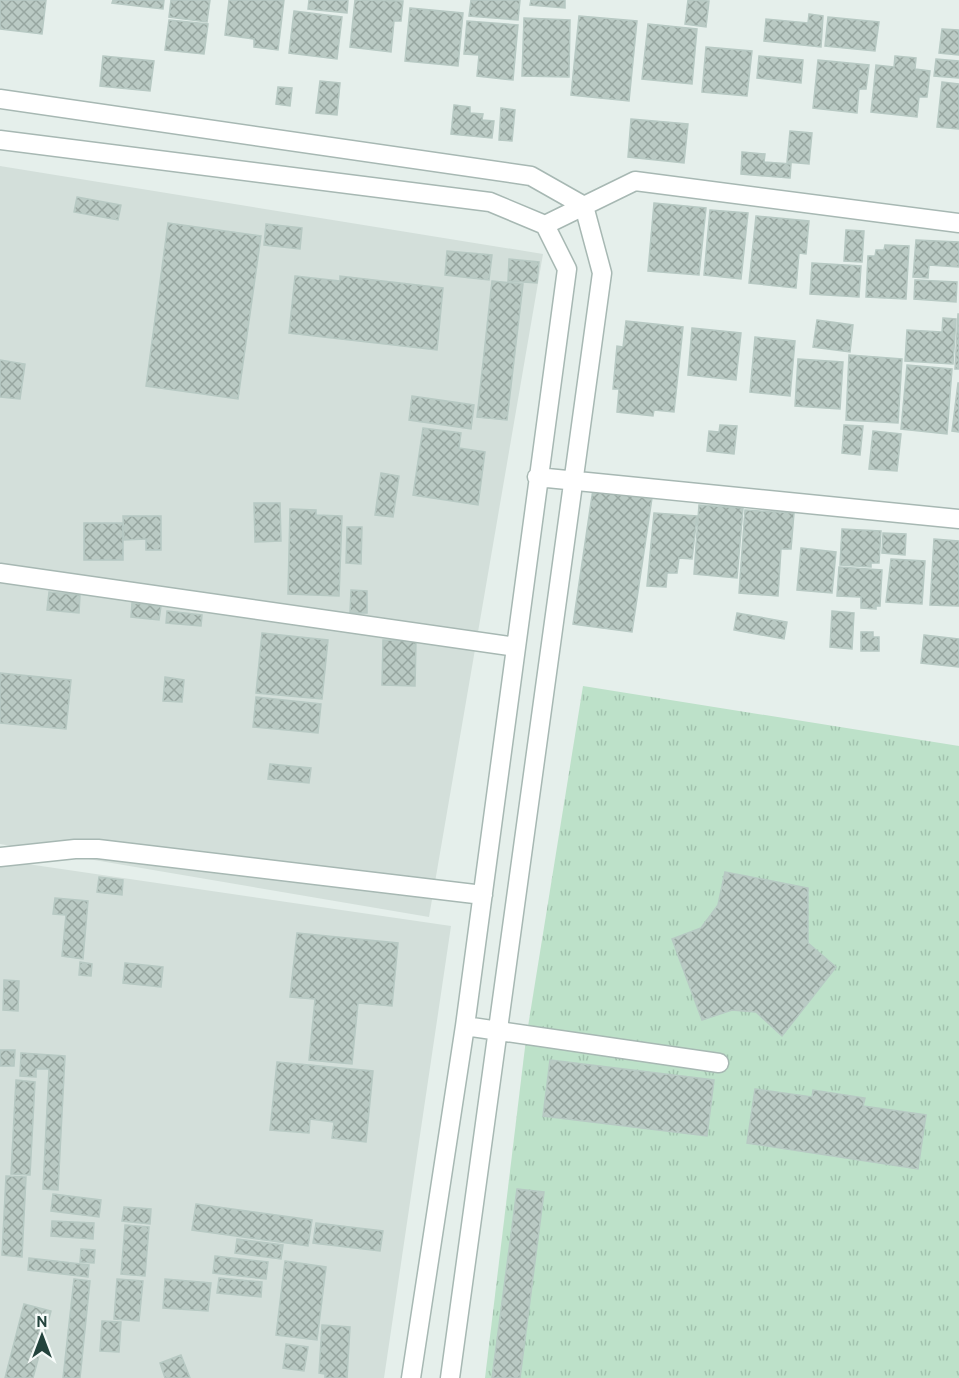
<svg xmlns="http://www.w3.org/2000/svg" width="959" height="1378" font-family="Cabin,sans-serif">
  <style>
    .built { fill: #d3dfda }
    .grass { fill: url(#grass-tufts) }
    .building { fill: url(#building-cross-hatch); stroke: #b7c9c3; stroke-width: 1.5 }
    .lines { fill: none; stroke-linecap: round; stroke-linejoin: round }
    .minor-casing { stroke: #a7b8b3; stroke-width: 21 }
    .minor { stroke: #fff; stroke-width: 18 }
  </style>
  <defs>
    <pattern id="grass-tufts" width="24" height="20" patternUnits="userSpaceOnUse" patternTransform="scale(1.5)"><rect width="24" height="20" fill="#bde1c9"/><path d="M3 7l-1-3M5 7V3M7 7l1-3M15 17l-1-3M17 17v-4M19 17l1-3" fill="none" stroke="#a2c2ae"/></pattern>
    <pattern id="building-cross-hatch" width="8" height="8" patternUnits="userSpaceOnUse" patternTransform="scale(1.5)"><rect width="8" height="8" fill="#bacac4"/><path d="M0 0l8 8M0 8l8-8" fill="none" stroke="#97a6a0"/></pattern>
  </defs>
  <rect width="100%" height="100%" fill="#e5efeb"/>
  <path class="built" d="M0 166 543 254 429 917 0 844Z
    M0 860 451 926 384 1378H0Z"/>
  <path class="grass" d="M583 686 959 746V1378H485L526 1039Z"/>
  <path class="building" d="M0 0H46L42 34 0 29Z
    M113 0H164L163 9 112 3Z
    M171 0H210L207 22 169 17Z
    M229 0H284L278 50 254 47V39L225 35Z
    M309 0H348L347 13 308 9Z
    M355 0 403 1 401 21H394L391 52 350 47Z
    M471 0H520L518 20 469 16Z
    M531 0H565V8L530 5Z
    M688 0 709 1 706 27 685 24Z
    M410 8 463 13 458 66 405 61Z
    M294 11 342 17 337 59 289 53Z
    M809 14 823 16 821 47 764 41 766 19 808 23Z
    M579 16 637 21 629 101 571 95Z
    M828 17 879 22 875 51 825 46Z
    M524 18 570 20 569 77 522 76Z
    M169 20 208 24 204 54 165 50Z
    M467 21 518 25 513 80 477 76 479 55 464 54Z
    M648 24 697 29 692 84 642 79Z
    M942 29 959 30V55L939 53Z
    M706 47 752 51 747 96 702 92Z
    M103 56 154 61 150 91 100 86Z
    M759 56 803 60 801 83 757 78Z
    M895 56 916 58 915 69 930 71 927 97H919L917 117 871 112 876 65 894 67Z
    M936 59 959 61V78L934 76Z
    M818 60 869 65 866 89H859L857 113 813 108Z
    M320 81 340 83 337 115 316 113Z
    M942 82 959 84V129L937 127Z
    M278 87 292 88 290 106 276 104Z
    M454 105 470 107V113L483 114 482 120 494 121 492 138 451 134Z
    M501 108 515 110 512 141 499 140Z
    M631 119 688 124 684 163 628 157Z
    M790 131 812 133 809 164 787 162Z
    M742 152 765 154 764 162 791 164 790 178 741 174Z
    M77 197 121 205 118 220 74 212Z
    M654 203 706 208 699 275 648 271Z
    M710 210 748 213 741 279 704 275Z
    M756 216 809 221 806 254 799 253 796 288 749 283Z
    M168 223 261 236 238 399 146 386Z
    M266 224 302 228 300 249 264 245Z
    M846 230 864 231 862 262 844 261Z
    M916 240 959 242V267L929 265 928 278 913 277Z
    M885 245 909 246 906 299 866 297 868 256H875L876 250H884Z
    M447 251 492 255 489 280 445 275Z
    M509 259 539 262 537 283 508 281Z
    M812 263 861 266 859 297 810 294Z
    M295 276 340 281V276L443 288 437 350 289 333Z
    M915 280 957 282 956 302 914 299Z
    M492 281 523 284 507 420 477 417Z
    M958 314H959V369H955Z
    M943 318 956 319 953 364 905 361 907 330 942 332Z
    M817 320 853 325 850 352 813 347Z
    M626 321 683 327 674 412 654 410 653 416 617 412 619 389H613L617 346 623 347Z
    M692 328 741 333 736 380 688 375Z
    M755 337 795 341 790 396 750 392Z
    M849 355 902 359 898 423 846 420Z
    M798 359 843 362 840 409 795 406Z
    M0 360 25 364 20 399 0 397Z
    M907 365 952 369 947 434 901 429Z
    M958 383H959V432L952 431Z
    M412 396 474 405 471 429 409 420Z
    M720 425 737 426 734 454 707 451 709 431 719 432Z
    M844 425 863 426 860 455 842 453Z
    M423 428 461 433 459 448 485 452 478 505 413 495Z
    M873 431 901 434 897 471 869 469Z
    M381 473 399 476 393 517 375 515Z
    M593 489 652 498 632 632 573 624Z
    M254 503H280L281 541 255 542Z
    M699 505 743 508 737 578 694 574Z
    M290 509 316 510V515L342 516 339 596 288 594Z
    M745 510 794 513 791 549H781L778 596 739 593Z
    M654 513 697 516 692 559 679 558 677 573H667L666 587 647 586Z
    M123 516H161V550H146V539L124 540Z
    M84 523H123V560H84Z
    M347 527H362L361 564 346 563Z
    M842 529 881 531 879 563H871V567L840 565Z
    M883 533 906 534 905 555 882 553Z
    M934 539 959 541V606L930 605Z
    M801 548 836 552 832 593 797 590Z
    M891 559 925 561 922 604 886 602Z
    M839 567 882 570 880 606H876V609L861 608V597L837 596Z
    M351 590 367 591V613H350Z
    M49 592 80 595 79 613 47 610Z
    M132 603 161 606 159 620 131 617Z
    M167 611 202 615 201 626 166 623Z
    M832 611 854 613 852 649 830 647Z
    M737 613 787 622 784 639 734 630Z
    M861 632H873V637H879V651H861Z
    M262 633 328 640 322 699 256 693Z
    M924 635 959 639V667L921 663Z
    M383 640 416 641 415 686 382 685Z
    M0 673 71 680 66 729 0 723Z
    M165 677 184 680 182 702 163 701Z
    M256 697 321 704 318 733 253 727Z
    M270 764 311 768 309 783 268 779Z
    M725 872 808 888V943L836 967 782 1036 756 1012 732 1010 702 1020 672 939 701 928 718 905Z
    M99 877 123 880 122 895 97 892Z
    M55 898 88 901 83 959 62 956 66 915 53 914Z
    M297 933 398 943 392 1006 358 1003 352 1064 309 1060 315 999 290 997Z
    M80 962 92 964 91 976 79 975Z
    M125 963 163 967 161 987 123 983Z
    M4 980 19 981 18 1011 3 1010Z
    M0 1050H15L14 1066H0Z
    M21 1053 65 1056 58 1190 43 1189 49 1069H36V1077L20 1076Z
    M550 1060 714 1080 707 1136 543 1116Z
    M277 1062 373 1071 366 1142 332 1138 334 1122 310 1119 309 1133 270 1130Z
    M16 1080 35 1082 30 1175 11 1174Z
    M755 1089 812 1097 813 1090 865 1098 863 1106 926 1115 918 1169 747 1143Z
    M6 1176 26 1177 22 1257 2 1255Z
    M517 1189 544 1192 520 1378H492Z
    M53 1194 101 1200 99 1217 51 1211Z
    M196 1204 312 1220 308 1246 192 1230Z
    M124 1207 151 1209 150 1224 122 1221Z
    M52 1221 94 1223 93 1239 51 1236Z
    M316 1223 383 1231 380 1251 313 1243Z
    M125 1225 149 1227 145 1276 121 1274Z
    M237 1239 283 1245 281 1259 235 1253Z
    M81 1249 95 1250 94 1263 80 1262Z
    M215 1256 268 1262 266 1279 213 1273Z
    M29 1258 89 1265 88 1277 28 1270Z
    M285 1261 326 1267 317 1340 276 1335Z
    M219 1278 262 1282 261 1297 217 1293Z
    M74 1279 90 1281 80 1378H63Z
    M117 1279 143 1281 139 1321 114 1319Z
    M165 1279 211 1283 208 1311 163 1308Z
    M24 1304 51 1311 33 1378H5Z
    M102 1321 121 1322 119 1352 100 1351Z
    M322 1325 350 1327 347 1378H325V1374L319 1373Z
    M286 1344 308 1347 304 1371 283 1368Z
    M181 1355 190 1378H165L160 1363Z"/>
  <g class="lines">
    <defs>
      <path id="minor" d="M0 99 531 176 584 206 602 273 450 1378
        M0 140 490 202 545 225 567 269 465 1026 411 1378
        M545 225 635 181 959 223
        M537 477 959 519
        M0 573 516 647
        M0 857 75 849H98L483 895
        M465 1026 719 1063"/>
    </defs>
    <use href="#minor" class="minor-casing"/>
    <use href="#minor" class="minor"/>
  </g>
  <g transform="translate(42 1336)" stroke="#f6fbf9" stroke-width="4.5" paint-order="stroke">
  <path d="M0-4.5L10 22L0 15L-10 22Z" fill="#23433c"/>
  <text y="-9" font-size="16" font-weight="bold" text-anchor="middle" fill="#23433c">N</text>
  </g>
</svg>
